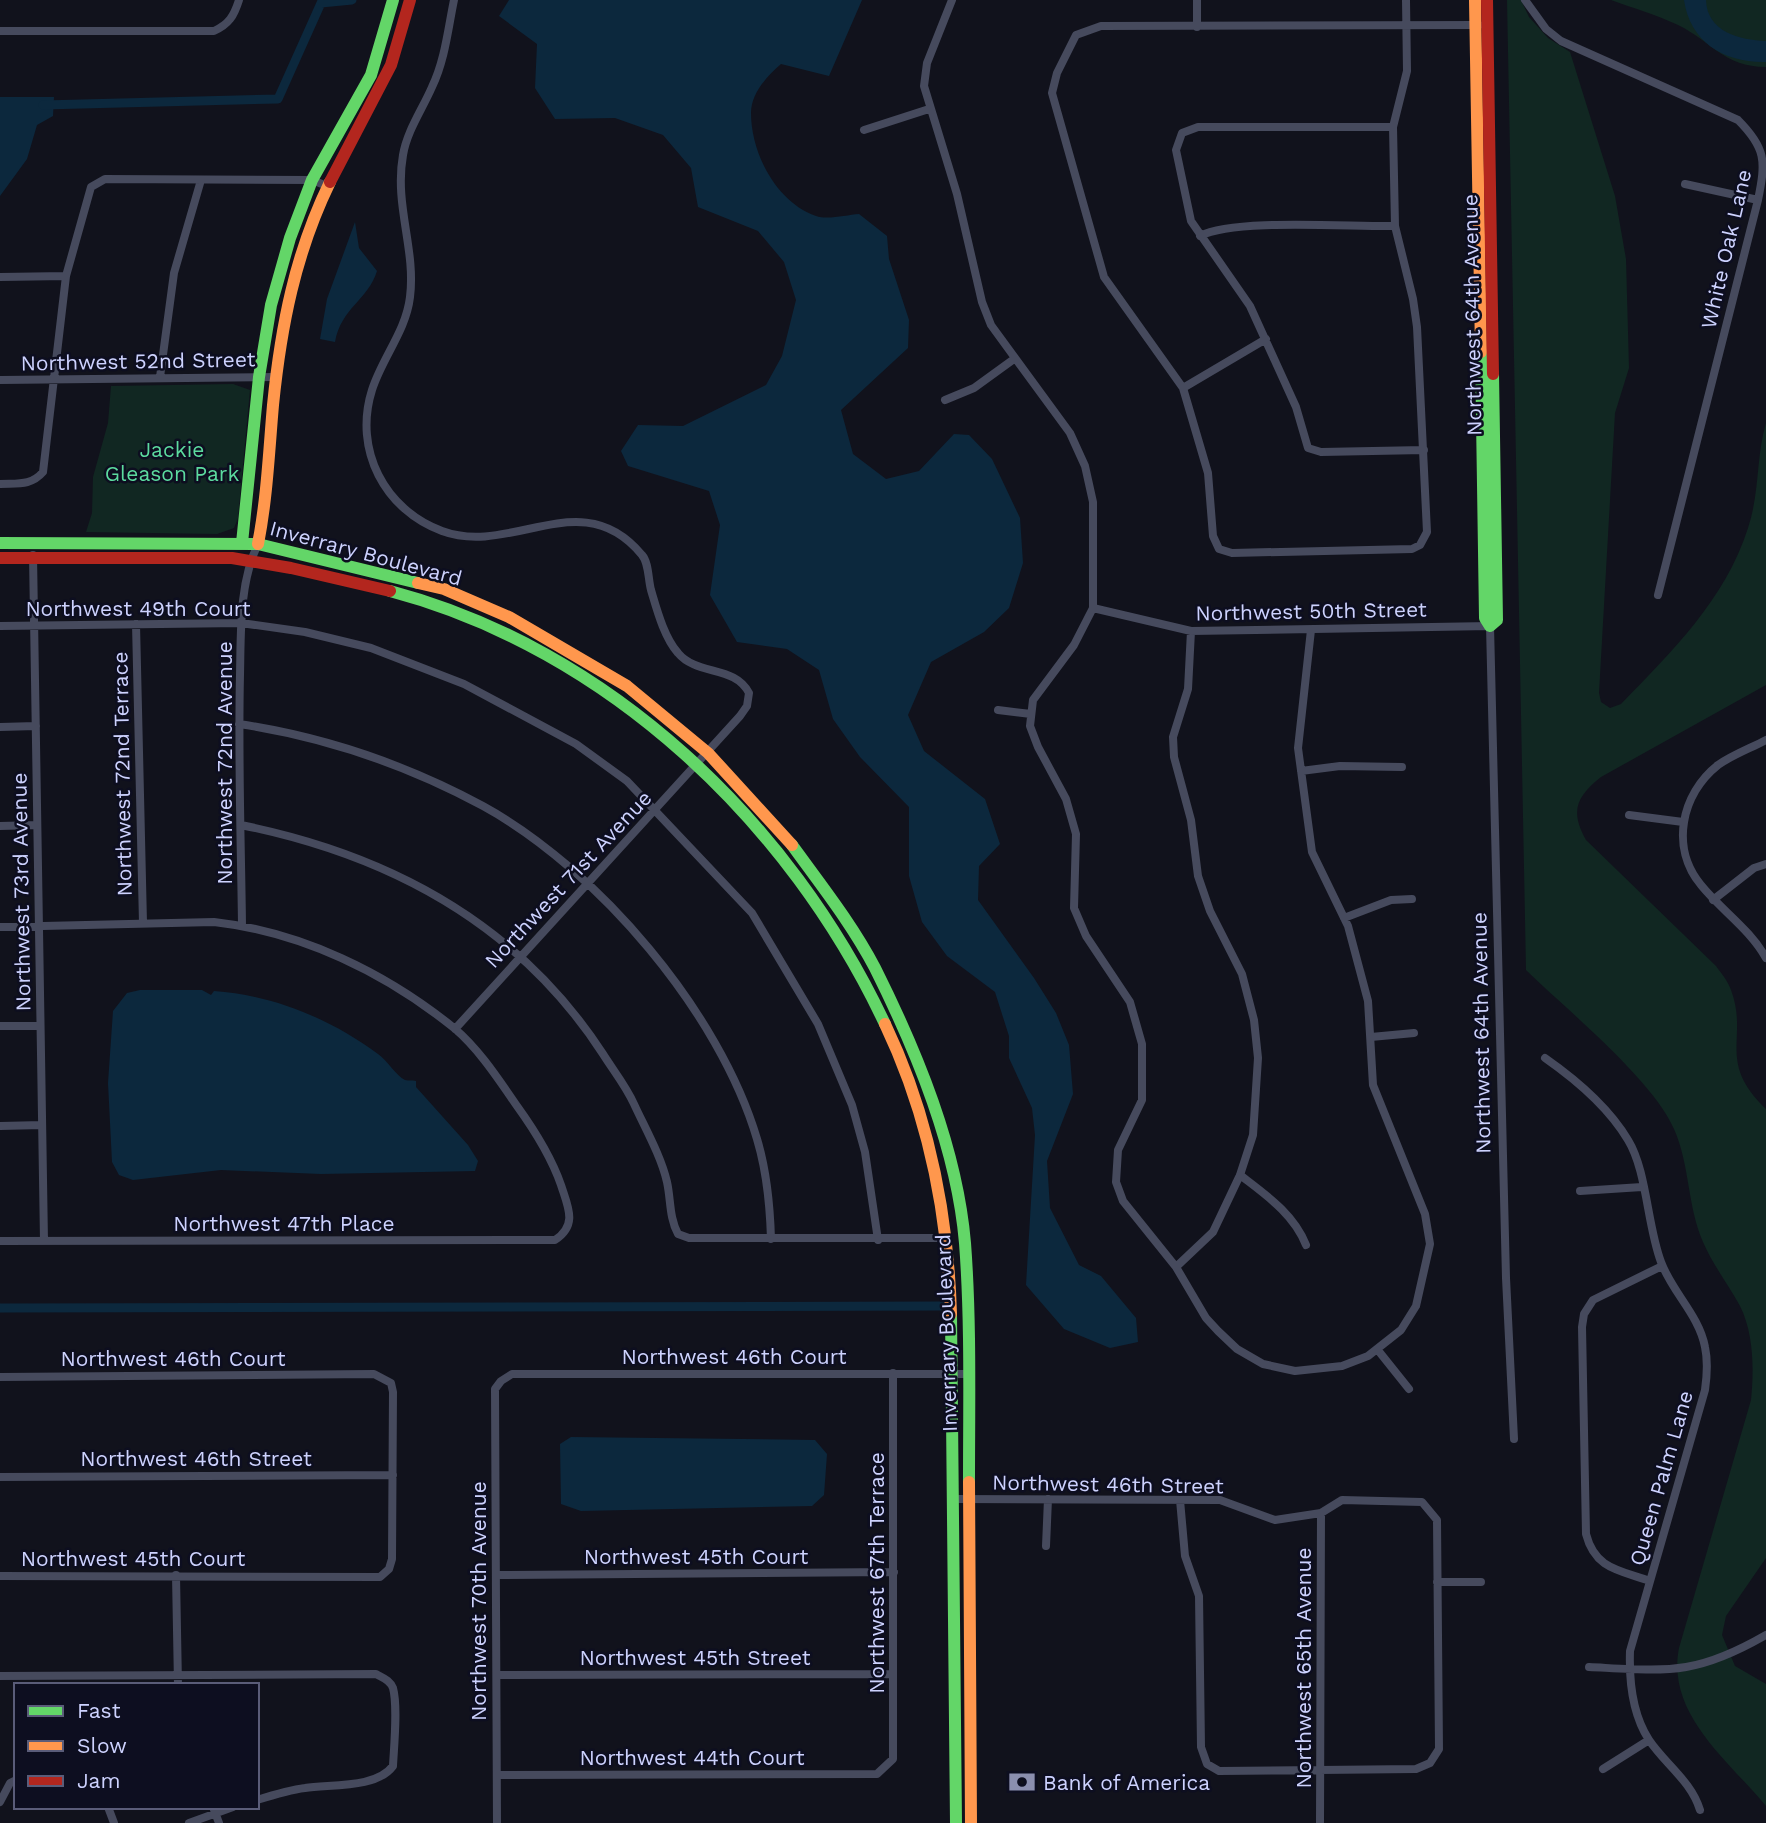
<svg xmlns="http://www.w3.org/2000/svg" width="1766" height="1823" font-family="'Work Sans',sans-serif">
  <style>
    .green { fill: #112722 }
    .water { fill: #0c283d }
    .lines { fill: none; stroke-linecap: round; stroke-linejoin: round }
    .canal { stroke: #0c283d; stroke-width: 9 }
    .street { stroke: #464a5d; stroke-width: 8 }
    .fast { stroke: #63d668; stroke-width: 12 }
    .slow { stroke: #ff974d; stroke-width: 12 }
    .jam { stroke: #b3261e; stroke-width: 12 }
    .labels { text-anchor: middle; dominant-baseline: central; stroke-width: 5; stroke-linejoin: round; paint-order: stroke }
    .street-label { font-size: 21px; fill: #cdd2fe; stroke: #0d0e20 }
    .park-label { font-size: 21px; fill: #5cdb9f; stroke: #0d0e20 }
    .poi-label { font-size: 21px; fill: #cdd2fe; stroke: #0d0e20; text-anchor: start }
  </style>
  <rect width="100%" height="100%" fill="#11121c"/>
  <path class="green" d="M1507 0H1521L1529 17 1548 38 1570 52 1615 196 1626 259 1629 368 1615 413 1599 693 1601 702 1610 708 1621 704C1672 651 1725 600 1748 528 1760 492 1756 456 1766 423V685L1601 777C1576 797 1570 811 1586 840L1716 966C1721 973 1728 981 1731 990 1749 1038 1716 1061 1766 1109V1558L1726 1616 1722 1635 1735 1666 1766 1684V1806C1728 1760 1666 1714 1679 1648L1751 1400C1754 1370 1754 1334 1740 1306 1728 1284 1713 1265 1703 1242 1687 1205 1690 1165 1674 1129 1652 1079 1568 1011 1526 970Z
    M1611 0H1766V67C1724 67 1711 41 1678 25 1657 15 1633 8 1611 0Z
    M233 384 250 390 238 518 234 528 217 534 86 532 92 513 93 477 108 423 111 386Z"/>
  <path class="water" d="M509 0H862L829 76 781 64C768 75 751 93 751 113 751 153 776 202 816 216 827 220 847 215 859 214L887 236 889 259 909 320 908 348 841 410 853 454 886 479 919 471 954 434 969 435 992 459 1020 518 1023 563 1009 608 984 632 931 662 908 715 924 751 985 799 1000 844 979 866 978 900 1034 978 1056 1013 1069 1045 1073 1094 1047 1161 1050 1208 1079 1265 1101 1276 1136 1318 1138 1342 1110 1348 1064 1329 1026 1285 1035 1135 1032 1108 1009 1058V1036L995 992 947 956 922 922 909 876V807L860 757 833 719 819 670 787 649 737 642 710 595 720 525 709 491 628 466 621 451 638 425 683 426 766 385 782 356 796 300 784 262 758 231 698 207 691 168 663 135 615 118 555 119 535 88 537 44 499 16Z
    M1684 0H1706C1707 32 1740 40 1766 41V62C1724 63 1690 42 1684 0Z
    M0 97H54L53 116 37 125 27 159 0 196Z
    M355 222 359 248 377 271C368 300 341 308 335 342L320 339 327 299Z
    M140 990H202L211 995 214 991C273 995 331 1019 378 1054 387 1060 396 1076 405 1080 409 1081 412 1080 416 1081V1087L468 1145 478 1161 475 1171 321 1174 221 1170 133 1180 119 1175 112 1162 108 1083 113 1011 127 993Z
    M571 1437 815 1440 827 1454 824 1495 812 1506 581 1511 561 1504 560 1444Z"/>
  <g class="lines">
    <path class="canal" d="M43 105 278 99 321 3 352 0
      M0 1308 942 1306"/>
    <path class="street" d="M454 0C448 29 445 60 432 87 422 110 407 131 403 155 394 205 416 249 410 297 406 331 382 358 372 390 353 450 385 510 442 531 512 557 582 482 642 555 649 563 648 579 651 590 657 610 664 637 678 653 697 676 735 665 749 693L747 706 740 716 455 1029
      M952 0 927 63 924 86 957 194 982 302 991 325 1070 433 1085 466 1093 502V608L1074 645 1033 700 1030 726 1038 747 1066 799 1076 834 1074 908 1086 936 1130 1002 1142 1044V1100L1118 1150 1116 1182 1123 1201 1176 1267 1206 1318 1218 1331 1237 1349 1263 1364 1295 1371 1342 1366 1368 1356 1401 1330 1416 1306 1430 1244 1425 1214 1373 1085 1368 1001 1348 926 1312 852 1298 748 1311 630
      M1406 0 1407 71 1393 127 1395 226 1413 299 1417 327 1427 532 1420 545 1412 549 1232 553 1219 549 1213 536 1208 473 1183 388 1104 277 1052 93 1057 73 1076 35 1101 26 1479 25
      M1525 0 1546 29 1561 41 1738 120C1766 148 1766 161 1758 200L1658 595
      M1197 27V0
      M0 31H214C229 24 234 16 239 0
      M1393 127H1198L1182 133 1176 150 1191 221 1250 306 1296 407 1308 448 1321 452 1424 450
      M864 130 929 109
      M1685 184 1758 200
      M1200 236C1234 218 1350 227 1395 226
      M0 277 66 276
      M160 377 174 273 201 180
      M0 380 276 377
      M1183 388 1266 339
      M945 400 974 388 1014 359
      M0 484C17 483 31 486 43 472L66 276 91 187 105 179 312 180 327 186
      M33 555 44 1241
      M1093 608 1191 631 1490 626 1506 1278 1514 1439
      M136 624 143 923
      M0 626 241 623 305 632 371 648 464 684 576 744 627 781 752 913 818 1024 852 1105 865 1152 878 1240
      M998 710 1031 714
      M239 724C326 737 405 764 483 806 598 869 720 1013 757 1139 767 1172 770 1204 771 1239
      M0 727 36 726
      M1766 740C1751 748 1732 755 1718 765 1681 794 1670 848 1701 885 1721 910 1750 929 1766 958
      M1301 771 1340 766 1402 767
      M1629 815 1683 822
      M241 825C390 855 518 923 603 1054 613 1070 626 1086 634 1104 645 1128 661 1156 667 1182 671 1200 669 1217 678 1234L689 1238H946
      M0 826 37 825
      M1713 900 1754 868 1766 864
      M1344 918 1391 900 1412 899
      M242 925C241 842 238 758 240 675 241 632 239 583 258 544
      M0 927 214 922C302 932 386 973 454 1028 479 1049 499 1080 517 1106 535 1131 551 1156 561 1185 568 1207 578 1225 555 1240L0 1241
      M0 1026H40
      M1371 1037 1414 1033
      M1545 1058C1575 1079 1609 1108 1628 1140 1647 1171 1647 1225 1661 1262 1672 1292 1699 1315 1705 1347 1708 1361 1707 1376 1705 1390L1630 1651C1629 1681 1632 1714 1649 1740 1666 1765 1691 1781 1700 1810
      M0 1126 42 1125
      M1240 1175C1266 1195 1294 1214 1306 1245
      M1580 1191 1642 1187
      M1176 1267 1213 1232 1240 1175 1253 1135 1258 1058 1254 1020 1242 974 1210 911 1198 876 1191 820 1174 757 1173 737 1188 689 1191 631
      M1377 1349 1409 1389
      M0 1377 374 1374 391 1383 393 1392 392 1559 389 1569 380 1577 0 1576
      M0 1477 393 1475
      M953 1499 1220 1500 1275 1520 1321 1513 1342 1500 1422 1502 1437 1520 1439 1749 1430 1763 1416 1769 1219 1771 1207 1764 1201 1747 1199 1596 1185 1556 1180 1500
      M1046 1546 1048 1499
      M176 1575 178 1685
      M498 1575 894 1572
      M1650 1581C1619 1570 1595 1569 1586 1534L1582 1327 1584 1314 1593 1300 1662 1266
      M1437 1582H1481
      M1589 1667C1668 1671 1695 1676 1766 1635
      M497 1675 893 1674
      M0 1676 376 1674C383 1678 390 1680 393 1688 398 1706 394 1746 393 1766 376 1789 330 1784 305 1788 289 1790 273 1795 257 1800
      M1603 1769 1649 1740
      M498 1775 877 1774 893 1759V1373
      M0 1802 10 1783 16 1780
      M108 1807 114 1823
      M213 1807 219 1823
      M189 1823 233 1807
      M497 1823 495 1389 501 1381 512 1374H969
      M1320 1823 1321 1513"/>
    <path class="fast" d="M1481 352 1485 618 1490 626 1497 620 1493 374
      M0 543 258 544 418 583
      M242 543 259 377 271 305 290 238 312 180 371 75 393 0
      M390 591C609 649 790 822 885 1024
      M792 845C821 885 852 924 875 968 917 1052 957 1149 965 1243 971 1322 969 1403 969 1482
      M951 1314 956 1823"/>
    <path class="slow" d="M1475 0 1481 352
      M258 544C267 498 269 451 273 405 281 326 295 254 330 182
      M418 583 444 589 509 617 627 686 708 753 792 845
      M885 1024C928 1114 948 1214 951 1314
      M969 1482 971 1823"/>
    <path class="jam" d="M1487 0 1493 374
      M330 182 391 65 410 0
      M0 558H232L291 568 390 591"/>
  </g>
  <defs>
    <symbol id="bank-bare" viewBox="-9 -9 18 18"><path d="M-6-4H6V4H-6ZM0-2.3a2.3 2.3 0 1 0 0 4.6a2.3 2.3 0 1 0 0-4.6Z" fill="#8b8faf" stroke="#0d0e20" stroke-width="2.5" paint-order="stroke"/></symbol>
  </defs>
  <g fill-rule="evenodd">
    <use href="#bank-bare" x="1003" y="1763" width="38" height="38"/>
  </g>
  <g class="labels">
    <g class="street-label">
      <text transform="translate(1726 249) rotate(-77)">White Oak Lane</text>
      <text transform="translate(1472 315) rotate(-91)">Northwest 64th Avenue</text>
      <text transform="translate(138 361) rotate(-1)">Northwest 52nd Street</text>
      <text transform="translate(366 553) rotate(15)">Inverrary Boulevard</text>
      <text x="138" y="608">Northwest 49th Court</text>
      <text transform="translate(1311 611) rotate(-1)">Northwest 50th Street</text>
      <text transform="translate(224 763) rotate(-90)">Northwest 72nd Avenue</text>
      <text transform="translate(122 774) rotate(-91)">Northwest 72nd Terrace</text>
      <text transform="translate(568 879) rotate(-47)">Northwest 71st Avenue</text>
      <text transform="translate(21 892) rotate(-91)">Northwest 73rd Avenue</text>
      <text transform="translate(1481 1033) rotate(-91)">Northwest 64th Avenue</text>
      <text x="284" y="1223">Northwest 47th Place</text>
      <text transform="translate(946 1333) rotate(-92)">Inverrary Boulevard</text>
      <text x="734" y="1356">Northwest 46th Court</text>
      <text x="173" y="1358">Northwest 46th Court</text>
      <text x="196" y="1458">Northwest 46th Street</text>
      <text transform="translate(1661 1478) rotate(-74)">Queen Palm Lane</text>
      <text transform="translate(1108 1484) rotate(1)">Northwest 46th Street</text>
      <text x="696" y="1556">Northwest 45th Court</text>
      <text x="133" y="1558">Northwest 45th Court</text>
      <text transform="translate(876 1573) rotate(-90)">Northwest 67th Terrace</text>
      <text transform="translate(478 1601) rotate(-90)">Northwest 70th Avenue</text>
      <text x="695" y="1657">Northwest 45th Street</text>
      <text transform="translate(1303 1668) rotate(-90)">Northwest 65th Avenue</text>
      <text x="692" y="1757">Northwest 44th Court</text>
    </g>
    <g class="park-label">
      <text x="172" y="449">Jackie<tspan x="172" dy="24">Gleason Park</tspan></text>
    </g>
    <g class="poi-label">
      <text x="1043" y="1782">Bank of America</text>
    </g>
  </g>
  <rect x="14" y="1683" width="245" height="126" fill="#0d0e20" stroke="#5a5c79" stroke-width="2"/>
  <rect x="28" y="1706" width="35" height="10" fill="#63d668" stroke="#5a5c79" stroke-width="2"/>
  <text x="77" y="1718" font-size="21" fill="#cdd2fe">Fast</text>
  <rect x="28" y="1741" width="35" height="10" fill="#ff974d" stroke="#5a5c79" stroke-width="2"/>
  <text x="77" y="1753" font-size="21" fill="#cdd2fe">Slow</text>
  <rect x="28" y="1776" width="35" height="10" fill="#b3261e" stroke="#5a5c79" stroke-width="2"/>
  <text x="77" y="1788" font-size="21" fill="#cdd2fe">Jam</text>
</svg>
